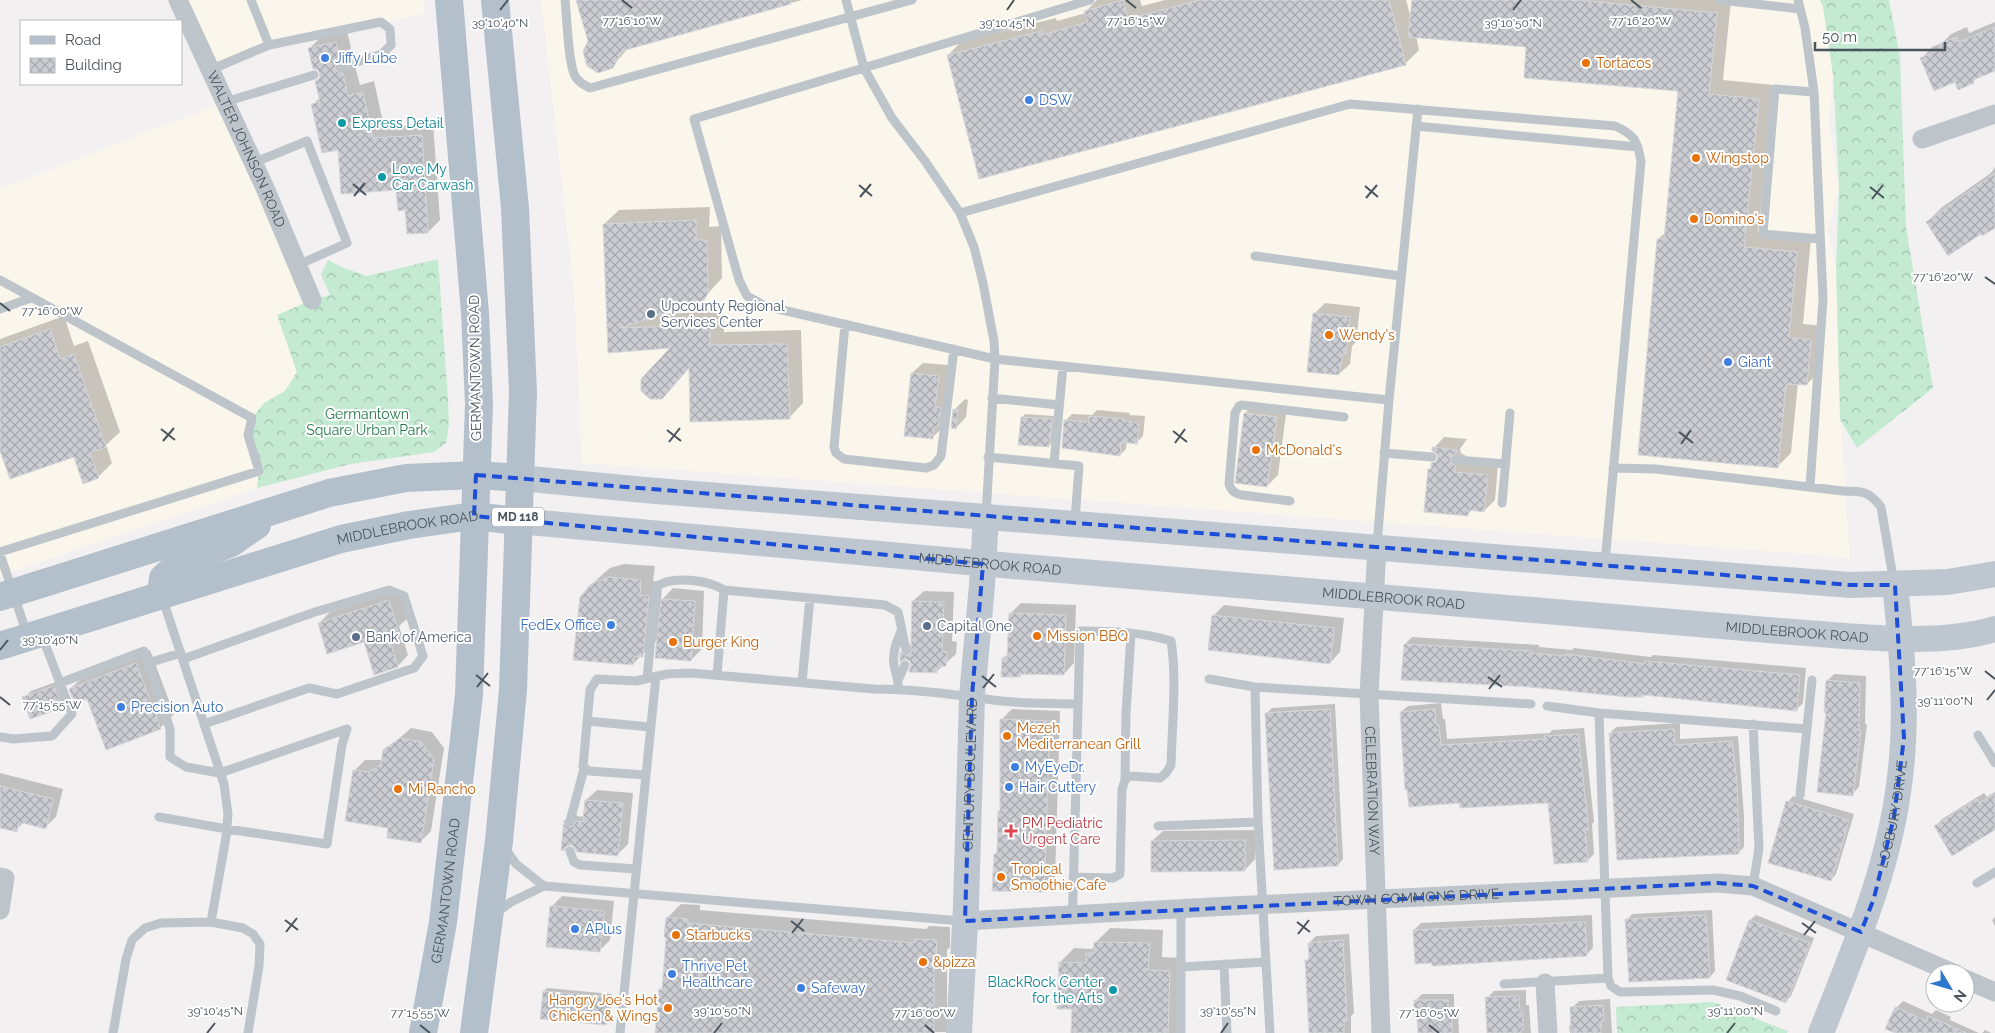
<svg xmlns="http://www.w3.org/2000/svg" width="1995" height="1033" font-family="Raleway,sans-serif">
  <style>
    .commercial { fill: #faf6ec }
    .forest { fill: url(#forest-crowns) }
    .shadow { fill: #0003 }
    .building { fill: url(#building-cross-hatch); stroke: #d5d7db }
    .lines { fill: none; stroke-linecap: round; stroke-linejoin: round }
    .lane { stroke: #bdc5cb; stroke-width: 9 }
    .street { stroke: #bdc5cb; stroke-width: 19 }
    .secondary { stroke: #bec7d0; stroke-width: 26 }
    .primary { stroke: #b3c0cc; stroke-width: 28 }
    .marked { fill: none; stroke: #1d4ed8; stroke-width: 4; stroke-dasharray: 10 6; stroke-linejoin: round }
    .ticks { fill: none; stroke: #4a545c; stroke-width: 2 }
    .shop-dot { fill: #3f7fe0; stroke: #fff; stroke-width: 2 }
    .food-dot { fill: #e8710a; stroke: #fff; stroke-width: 2 }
    .culture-dot { fill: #0f9aa8; stroke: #fff; stroke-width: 2 }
    .service-dot { fill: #5c6f8a; stroke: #fff; stroke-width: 2 }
    .health-dot { fill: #e0444e; stroke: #fff; stroke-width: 2 }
    .labels { text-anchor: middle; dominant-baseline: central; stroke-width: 4; stroke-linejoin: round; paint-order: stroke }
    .shield { fill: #fff; stroke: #80878d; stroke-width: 1 }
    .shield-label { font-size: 12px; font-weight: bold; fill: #4a545c }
    .shop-label { font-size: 14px; fill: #366cbe; stroke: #fff; text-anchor: start }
    .food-label { font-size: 14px; fill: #c56008; stroke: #fff; text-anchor: start }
    .culture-label { font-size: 14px; fill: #0d838f; stroke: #fff; text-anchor: start }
    .street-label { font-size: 14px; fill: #4a545c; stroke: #fff }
    .service-label { font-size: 14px; fill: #4e5e75; stroke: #fff; text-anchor: start }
    .park-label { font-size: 14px; fill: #22764a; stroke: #fff }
    .health-label { font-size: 14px; fill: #be3a42; stroke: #fff; text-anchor: start }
    .ticks-label { font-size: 12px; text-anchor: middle; fill: #4a545c; stroke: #fff; stroke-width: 4; stroke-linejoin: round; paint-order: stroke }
  </style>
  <defs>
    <pattern id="forest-crowns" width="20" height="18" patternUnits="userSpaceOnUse" patternTransform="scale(1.25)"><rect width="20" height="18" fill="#c4ebd2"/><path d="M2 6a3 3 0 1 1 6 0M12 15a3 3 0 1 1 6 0" fill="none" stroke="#a1c1ae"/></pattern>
    <pattern id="building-cross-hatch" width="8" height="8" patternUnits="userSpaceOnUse" patternTransform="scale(1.25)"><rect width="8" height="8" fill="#cbcdd2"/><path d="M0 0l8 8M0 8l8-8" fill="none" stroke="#a7a9ae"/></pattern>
  </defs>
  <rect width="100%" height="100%" fill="#f2f0f0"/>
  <path class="commercial" d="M178 0H424L425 14 269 45 210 70Z
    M541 0H1820L1823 7 1833 75 1829 125 1839 186 1828 231 1836 267 1840 419 1850 559 1835 556 582 463 574 289Z
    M225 102 312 300 277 315 297 372 285 391 264 403 252 418 259 471 257 488 0 576V189Z"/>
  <path class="forest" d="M1820 0H1889L1900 57 1906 227 1933 388 1857 448 1840 419 1836 267 1839 186 1833 75 1823 7Z
    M438 259 448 399 449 424 446 443 434 452 351 464 257 488 259 471 248 435 252 418 264 403 285 391 297 372 277 315 312 300 330 295 321 274 328 260 341 267 367 276Z
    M1713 1002 1788 1031 1787 1033H1617L1616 1007Z"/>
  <path class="shadow" d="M577 0H802L629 47 612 67 590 41Z
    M1097 0H1140L1142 6 1165 0H1406L1411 18 1413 0H1731L1723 80 1773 85 1758 233 1811 238 1803 324 1825 326 1821 370 1807 384 1798 383 1791 453 1777 467 1658 239 1666 232 1679 90 1528 46 1416 36 1419 50 1405 64 948 55 962 41 1056 18 1057 21 1086 13V11Z
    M1995 22V69L1979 76 1973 82 1956 80 1922 58 1932 47 1942 43 1951 34 1967 27 1969 33Z
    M347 31 351 48 347 52V57L351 62H354L360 85 374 81 384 127 433 123 440 220 428 232 406 209 397 188 339 148 313 105 320 97 321 73 309 49 321 37Z
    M1995 167V225L1927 222 1941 208 1991 173Z
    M710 207 709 227 721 226 722 278 703 299 662 314 723 311 724 332 801 330 803 403 789 418 690 367 662 398 674 347 609 351 604 224 619 210Z
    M1325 303 1360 307 1356 342 1352 346 1350 364 1339 374 1314 314Z
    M64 316 74 346 88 341 120 432 106 445 112 463 98 477 75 455 0 447V339Z
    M923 363 949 365 943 427 932 438 906 435 912 373Z
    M965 399 968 400 966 417 956 428 954 410Z
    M1256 403 1287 407 1278 475 1267 486 1245 413Z
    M1097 410 1130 413 1129 415 1145 416 1143 436 1137 442 1127 441 1126 449 1120 455 1066 420 1072 414 1092 415Z
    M1025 414 1054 416 1052 443 1049 446 1022 417Z
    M1444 437 1467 439 1460 449 1461 453 1466 456 1465 462 1498 465 1495 500 1484 511 1472 510 1467 515 1430 469 1439 457 1434 448Z
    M624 564 655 566 653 581 662 582 661 601 673 588 704 591 702 649 691 660 658 639 633 664 574 659 579 603 589 587 604 573 610 568Z
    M399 591 408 618 399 626 408 655 398 666 375 673 365 641 319 623 330 612Z
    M924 591 954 592 952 641 957 642 956 654 937 671 913 665 911 660 902 653 912 643 913 601Z
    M1021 603 1076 605 1074 663 1064 674 1023 673 1020 676 1003 658 1009 653 1010 614Z
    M1224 605 1344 618 1340 652 1330 663 1213 616Z
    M1412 637 1539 645V647L1572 650 1574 648 1651 657 1653 655 1806 668 1803 703 1796 710 1405 644Z
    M150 650 174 714 160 728 70 689 85 675Z
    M1834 674 1866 676 1865 724H1867L1859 787 1852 794 1828 712 1827 681Z
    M61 680 69 700 62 706 24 698 31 691Z
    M1441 703 1443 719H1445L1447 739 1550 733 1552 730 1584 728 1594 822 1592 824 1594 854 1587 861 1550 802H1461L1401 712 1408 706Z
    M1335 704 1343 859 1338 865 1267 713 1272 708Z
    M1012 709 1060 711 1055 880 1044 891 995 854 998 851 999 812 1001 810V720Z
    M1680 723V739L1738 736 1744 816V847L1738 853 1610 733 1616 727Z
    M411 728 432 732 444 748 431 831 420 842 390 827 354 771 365 760H383L385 751Z
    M0 773 63 789 56 817 45 827 24 822 16 830 0 826Z
    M597 790 633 793 628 844 617 855 571 843 562 849 565 820 574 811 576 815 580 817 583 816 586 800Z
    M1995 792V829L1935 826 1942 819 1984 793 1987 797Z
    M1793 796 1854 814 1836 874 1831 880 1788 802Z
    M1255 830V859L1245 870 1152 841 1163 831Z
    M562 896 614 901 610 940 599 951 551 907Z
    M681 904 700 905V910L926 929 929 926 950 927V947L947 950V1032L657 1033 660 990 663 987 667 937V918Z
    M1712 910 1715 971 1710 977 1627 920 1632 914Z
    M1592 915 1593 948 1586 955 1414 930 1421 923Z
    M1756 915 1814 938 1791 996 1785 1002 1727 979 1750 920Z
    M1995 917V926L1992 920Z
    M1110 928 1163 930 1162 957 1183 958 1181 1033H1073V1008L1060 962 1074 948 1092 949 1096 942Z
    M1349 934 1354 1013 1351 1016V1033H1311L1307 960 1310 957 1309 943 1316 936Z
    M547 988 612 994 609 1021 606 1024 544 991Z
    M1526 990V1005H1529L1531 1033H1488L1487 998 1494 991Z
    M1422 994H1454V1010H1458L1459 1033H1418L1415 1001Z
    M1610 999 1612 1033H1570L1569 1026 1572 1023V1008L1579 1001Z
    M1903 1001 1932 1014 1936 1010 1951 1017 1950 1020 1979 1033H1899L1896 1008Z
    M1985 1030 1991 1033H1982Z"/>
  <path class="building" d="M576 0H791V4L622 51 613 68 598 73 587 66 583 51 588 41Z
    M1123 0 1128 19 1200 0H1389L1406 65 979 179 947 55 1042 31 1043 35 1088 22 1084 11Z
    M1412 0H1576L1717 13 1709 94 1759 99 1744 247 1797 252 1789 337 1811 340 1807 385 1786 384 1778 468 1638 455 1657 239H1664L1678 91 1524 78 1526 47 1408 37Z
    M1995 27V71L1973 80 1974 83 1958 90 1955 82 1934 91 1920 58 1941 49 1939 44 1957 37 1959 42Z
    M336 42 340 61 336 63 335 69 339 73H343L348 96 363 92 373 138 422 135 428 233 407 234 405 210 398 211 396 190 341 194 338 150 322 153 311 104 320 102 315 81 319 79 320 74 318 70 313 69 308 48Z
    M1995 173V228L1982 236 1981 234 1948 256 1926 222Z
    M696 220V240H707L708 293 704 300 620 328 710 325V345L787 344 790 419 690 422 689 368 662 399H650L641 391V379L670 348 608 353 603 224Z
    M1313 313 1350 317 1346 354 1343 353 1339 375 1307 372Z
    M50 329 60 359 74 354 106 447 90 453 99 478 83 484 74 457 10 479 0 451V347Z
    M911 373 939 376 935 407 941 408 938 427H934L933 439 904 436Z
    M953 409 958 410 956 429 951 428Z
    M1244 413 1277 417 1267 487 1235 483Z
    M1089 416 1124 419V421L1139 423 1137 444 1121 442 1120 456 1062 448 1064 420 1089 422Z
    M1021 417 1052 419 1049 447 1018 445Z
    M1432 447 1457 450V454L1453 455 1450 459 1451 463 1456 466 1455 472 1488 475 1484 512 1469 510 1468 516 1424 512 1428 469H1431V463L1435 462 1438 458 1437 454 1432 451Z
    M609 577 641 580 640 595 649 596 643 657 634 656 633 665 573 660 580 597 591 584Z
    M661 599 695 601 691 661 655 658Z
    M389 600 398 630 388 633 398 667 374 675 364 642 327 654 318 623Z
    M912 601 944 602 942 652H947L946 666 937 667V673L909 672 911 665 910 661 905 659 900 662V652L907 656 912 651 911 641Z
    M1009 613 1066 615 1064 675 1020 674V677H1001L1002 658H1007Z
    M1212 615 1334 628 1330 664 1208 650Z
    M1404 644 1533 651 1532 653 1566 656V654L1645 664V661L1800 675 1797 711 1643 695V697H1627L1530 687 1401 680Z
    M136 663 161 729 106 750 87 699 75 703 69 689Z
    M1826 680 1860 683 1859 731H1861L1853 796 1817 792 1826 713H1824Z
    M54 686 63 708 30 719 22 697Z
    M1330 709 1338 866 1274 870 1265 713Z
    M1435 709 1436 725H1439L1441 745 1545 739 1544 736 1578 734 1587 813 1588 830H1585L1588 862 1554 864 1548 803 1460 808 1459 803 1409 807 1407 790H1405L1400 712Z
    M1000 719 1050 721 1044 892 992 891 994 854H997L998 811H1000Z
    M1674 729 1675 745 1732 741 1737 783 1739 854 1617 860 1609 733Z
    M400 738 421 742 434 759 421 843 387 838 388 828 345 821 353 770 369 772 381 764 383 750Z
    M0 786 53 799 46 829 19 822 17 832 0 828Z
    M1995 794V830L1952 856 1934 826 1977 799 1979 803Z
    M585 800 623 803 618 856 577 852 574 847 571 845 566 847 564 851 561 850 564 820 565 825 569 827 574 826 576 821 583 822Z
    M1786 801 1849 820 1831 881 1768 863Z
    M1245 840V871L1151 872V841Z
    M550 906 604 911 600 952 546 947Z
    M1706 915 1710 978 1629 982 1625 919Z
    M666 917 687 919V923L914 943V939L937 940 936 962H934V1033H655L659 989 662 990 666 938 664 937Z
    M1749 920 1810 943 1786 1003 1726 980Z
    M1585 922 1587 956 1432 966V963L1415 964 1413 930Z
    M1343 940 1347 1021H1344V1033H1309L1305 960H1309L1308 943Z
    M1094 942 1150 943 1148 970 1170 971 1168 1033H1071L1072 1009H1057L1059 962 1086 963V953H1094Z
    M543 991 609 997 606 1025 540 1019Z
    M1519 996 1520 1011H1523V1030H1521V1033H1487L1485 997Z
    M1414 1000H1448V1016H1452V1033H1418V1018L1414 1019Z
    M1603 1005 1604 1020 1601 1021V1033H1571L1570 1007Z
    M1895 1007 1926 1021 1928 1016 1966 1033H1895L1885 1029Z"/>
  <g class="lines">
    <path class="lane" d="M565 0C567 16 568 63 575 76 578 82 584 85 590 88L912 0
      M846 0 864 68 892 118 925 161 960 213 974 247 983 283 994 341 995 359 986 516
      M1090 0 694 119 739 280 747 296 765 306 995 359 1389 400 1377 545
      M1720 0 1800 9
      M1798 0 1805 28 1814 92 1823 299 1810 486
      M269 45 381 22 390 29 391 45 382 54 341 67
      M210 70 269 45 251 0
      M1814 92 1775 89 1763 234 1820 239
      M225 102 314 75
      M1416 126 1638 147
      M253 163 307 141 347 243 298 265
      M960 213 1350 104 1615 126C1635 135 1637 140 1641 161L1605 563
      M1255 256 1401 276
      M0 280 252 418 248 435 259 471 0 552
      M0 309 31 298
      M845 324 834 447 836 453 844 459 926 468 934 465 941 456 954 349
      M992 398 1059 405
      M1389 400 1418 109
      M1384 453 1432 457
      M988 457 1079 466 1075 521
      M1456 460 1506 464
      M1054 463 1063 366
      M1613 468 1656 469 1843 491C1862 491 1869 491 1881 507L1894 583
      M1290 501 1242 495C1235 494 1231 491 1229 484L1235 413 1239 406 1242 405 1344 417
      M1502 503 1510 413
      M0 554 27 634
      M42 636 60 683
      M183 659 315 612 389 590 404 596 423 656 414 668 337 694 309 688 204 724
      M717 675 724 590 885 605 898 612 906 650
      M647 678 656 587C671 575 709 580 724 590
      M899 678 905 665
      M1209 679 1255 687 1531 704
      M802 682 810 598
      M1255 687 1258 822 1270 1033
      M898 689C899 676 895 674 894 665 892 652 897 640 902 629
      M1547 706 1599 713 1807 729
      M1599 713 1608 978 1611 986 1620 992 1713 990 1740 996 1776 1011
      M587 721 650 727
      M1978 735 1995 763
      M0 737 13 739 52 736 72 714 60 683 144 651 148 663
      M645 775 589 771 583 767 590 690 597 679 636 681 667 674 691 673 874 689C914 689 953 694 993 700 1021 704 1050 703 1077 704
      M1125 780 1126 713 1131 634
      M1800 795 1812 680
      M159 817 227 829 327 844 342 745 347 729 220 773 186 767 170 757V729L148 663 181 653
      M570 821 584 769
      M1158 826 1258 822
      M505 848 516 864 544 886
      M570 851 574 862 580 865 636 869
      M1977 883 1995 872
      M1753 886 1759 848 1753 724
      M1181 909V1033
      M496 913 511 902 544 886 962 921
      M1072 915 1073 897 1080 631C1110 631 1143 632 1171 641 1177 677 1172 727 1171 765L1166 773 1160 778 1129 776 1125 780 1122 789 1120 874 1113 878 1073 877
      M211 922 243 928 253 934 260 944 259 966 248 1033
      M1224 964 1227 1033
      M1181 967 1265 962
      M1504 984 1608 978
      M113 1033 126 959 132 940 145 928 161 923 211 922 226 837 228 814 224 784 162 597
      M620 1033 656 676"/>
    <g class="street">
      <path id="s1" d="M178 0 265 188 312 300"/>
      <path d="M1922 139 1995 114"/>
      <path id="s2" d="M1377 547 1369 695 1381 1033"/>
      <path d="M0 877 5 878 0 910"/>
      <path id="s3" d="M965 921 1211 907 1718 883 1753 886 1953 973"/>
      <path d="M1965 979 1995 992"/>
      <path d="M1545 983 1548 1033"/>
    </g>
    <g class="secondary">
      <path d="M520 478 644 490 1850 585 1948 582 1995 574"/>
      <path id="s4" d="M518 521 1001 565 1780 631C1845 635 1933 648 1995 629"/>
      <path id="s5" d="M959 1033 966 906 972 696 982 585 986 517"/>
      <path id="s6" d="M1821 1033C1854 949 1890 867 1900 777 1908 713 1902 649 1895 585"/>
    </g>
    <g class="primary">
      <path d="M161 595 163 578 172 570 186 561 231 543 257 525"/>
      <path d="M0 597 329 493 406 478 476 475 520 478"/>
      <path id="s7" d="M0 646 341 539 409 525 474 516 518 521"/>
      <path id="s8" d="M423 1033 443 922 469 695 479 404 475 313 449 0"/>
      <path d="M474 1033 499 841 513 690 523 392 515 208 495 0"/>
    </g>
  </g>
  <path class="marked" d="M476 475 1850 585H1895L1904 738 1894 817 1874 898 1861 932 1753 886 1718 883 965 921 972 696 983 564 474 516Z"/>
  <path class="ticks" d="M622 0 632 8M1126 0 1136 8M1631 0 1641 8M500 10 508 0M1007 10 1014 0M1513 10 1521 0M353 184 366 195M859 185 872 196M1365 186 1378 197M1870 187 1884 198M354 196 365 183M860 197 871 184M1366 198 1377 185M1872 199 1883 185M1985 277 1995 284M0 303 10 311M161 429 175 440M667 430 681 441M1173 431 1187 442M1679 432 1693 443M163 441 174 428M669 442 680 428M1175 443 1185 429M1681 444 1691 430M0 650 8 640M1985 671 1995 679M476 675 490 686M982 676 996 687M1488 677 1502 687M477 687 488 673M983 688 994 674M1489 689 1500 675M0 697 10 705M1987 700 1995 690M285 920 298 930M791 921 804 931M1297 922 1310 932M1802 923 1816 933M286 932 297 918M792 933 803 919M1298 934 1309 920M1804 935 1815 921M420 1025 430 1033M925 1025 934 1033M1429 1025 1439 1033M207 1033 215 1023M714 1033 722 1023M1221 1033 1228 1023M1727 1033 1735 1023"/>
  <g class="shop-dot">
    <circle cx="325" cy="58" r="5"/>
    <circle cx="1029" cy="100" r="5"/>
    <circle cx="1728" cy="362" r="5"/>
    <circle cx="611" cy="625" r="5"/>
    <circle cx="121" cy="707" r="5"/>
    <circle cx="1015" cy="767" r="5"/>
    <circle cx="1009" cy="787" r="5"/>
    <circle cx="575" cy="929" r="5"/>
    <circle cx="672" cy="974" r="5"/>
    <circle cx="801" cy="988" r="5"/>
  </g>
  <g class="food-dot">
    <circle cx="1586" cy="63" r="5"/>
    <circle cx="1696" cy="158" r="5"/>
    <circle cx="1694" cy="219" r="5"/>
    <circle cx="1329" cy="335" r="5"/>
    <circle cx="1256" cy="450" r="5"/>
    <circle cx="1037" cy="636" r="5"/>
    <circle cx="673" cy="642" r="5"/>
    <circle cx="1007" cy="736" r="5"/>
    <circle cx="398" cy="789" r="5"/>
    <circle cx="1001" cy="877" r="5"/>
    <circle cx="676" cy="935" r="5"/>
    <circle cx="923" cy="962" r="5"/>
    <circle cx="668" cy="1008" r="5"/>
  </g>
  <g class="culture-dot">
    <circle cx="342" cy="123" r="5"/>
    <circle cx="382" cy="177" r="5"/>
    <circle cx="1113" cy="990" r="5"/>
  </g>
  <g class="service-dot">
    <circle cx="651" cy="314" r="5"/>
    <circle cx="927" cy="626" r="5"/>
    <circle cx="356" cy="637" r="5"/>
  </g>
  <path class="health-dot" d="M1008.5 823.5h5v5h5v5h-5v5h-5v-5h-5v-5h5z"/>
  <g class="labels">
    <rect class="shield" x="492" y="507.5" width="52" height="19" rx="4"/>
    <g class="shield-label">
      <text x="518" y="517">MD 118</text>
    </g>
    <g class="shop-label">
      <text x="335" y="58">Jiffy Lube</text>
      <text x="1039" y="100">DSW</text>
      <text x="1738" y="362">Giant</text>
      <text x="601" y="625" text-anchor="end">FedEx Office</text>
      <text x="131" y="707">Precision Auto</text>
      <text x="1025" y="767">MyEyeDr.</text>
      <text x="1019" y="787">Hair Cuttery</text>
      <text x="585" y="929">APlus</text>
      <text x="682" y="966">Thrive Pet<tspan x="682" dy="16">Healthcare</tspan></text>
      <text x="811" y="988">Safeway</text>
    </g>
    <g class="food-label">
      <text x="1596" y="63">Tortacos</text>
      <text x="1706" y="158">Wingstop</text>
      <text x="1704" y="219">Domino's</text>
      <text x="1339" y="335">Wendy's</text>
      <text x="1266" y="450">McDonald's</text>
      <text x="1047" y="636">Mission BBQ</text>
      <text x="683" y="642">Burger King</text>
      <text x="1017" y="728">Mezeh<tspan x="1017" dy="16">Mediterranean Grill</tspan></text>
      <text x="408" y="789">Mi Rancho</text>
      <text x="1011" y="869">Tropical<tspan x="1011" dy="16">Smoothie Cafe</tspan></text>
      <text x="686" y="935">Starbucks</text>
      <text x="933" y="962">&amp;pizza</text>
      <text x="658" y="1000" text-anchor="end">Hangry Joe's Hot<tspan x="658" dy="16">Chicken &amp; Wings</tspan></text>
    </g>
    <g class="culture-label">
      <text x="352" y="123">Express Detail</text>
      <text x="392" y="169">Love My<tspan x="392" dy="16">Car Carwash</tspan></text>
      <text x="1103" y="982" text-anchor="end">BlackRock Center<tspan x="1103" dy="16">for the Arts</tspan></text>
    </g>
    <g class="street-label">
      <text stroke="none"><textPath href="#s1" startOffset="164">WALTER JOHNSON ROAD</textPath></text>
      <text transform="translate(475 368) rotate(-91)">GERMANTOWN ROAD</text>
      <text stroke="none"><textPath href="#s7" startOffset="425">MIDDLEBROOK ROAD</textPath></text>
      <text stroke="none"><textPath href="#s4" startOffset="474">MIDDLEBROOK ROAD</textPath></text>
      <text stroke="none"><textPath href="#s4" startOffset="879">MIDDLEBROOK ROAD</textPath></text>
      <text stroke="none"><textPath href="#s4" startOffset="1284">MIDDLEBROOK ROAD</textPath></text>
      <text stroke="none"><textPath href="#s5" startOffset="259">CENTURY BOULEVARD</textPath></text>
      <text stroke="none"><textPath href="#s2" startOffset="244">CELEBRATION WAY</textPath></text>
      <text stroke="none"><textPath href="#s6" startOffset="231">LOCBURY DRIVE</textPath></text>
      <text stroke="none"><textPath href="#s8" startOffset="144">GERMANTOWN ROAD</textPath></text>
      <text stroke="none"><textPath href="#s3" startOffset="452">TOWN COMMONS DRIVE</textPath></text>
    </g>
    <g class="service-label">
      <text x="661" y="306">Upcounty Regional<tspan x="661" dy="16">Services Center</tspan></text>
      <text x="937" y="626">Capital One</text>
      <text x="366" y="637">Bank of America</text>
    </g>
    <g class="park-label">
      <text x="367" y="414">Germantown<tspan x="367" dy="16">Square Urban Park</tspan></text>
    </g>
    <g class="health-label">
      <text x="1022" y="823">PM Pediatric<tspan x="1022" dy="16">Urgent Care</tspan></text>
    </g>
  </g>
  <g class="ticks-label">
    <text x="632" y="25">77°16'10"W</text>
    <text x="1136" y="25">77°16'15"W</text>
    <text x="1641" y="25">77°16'20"W</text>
    <text x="500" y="27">39°10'40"N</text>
    <text x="1007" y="27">39°10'45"N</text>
    <text x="1513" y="27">39°10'50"N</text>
    <text x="1943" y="281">77°16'20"W</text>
    <text x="52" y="315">77°16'00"W</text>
    <text x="50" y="644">39°10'40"N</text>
    <text x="1943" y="675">77°16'15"W</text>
    <text x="1945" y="705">39°11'00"N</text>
    <text x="52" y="709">77°15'55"W</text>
    <text x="215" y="1015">39°10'45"N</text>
    <text x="722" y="1015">39°10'50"N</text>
    <text x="1228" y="1015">39°10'55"N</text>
    <text x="1735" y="1015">39°11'00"N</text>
    <text x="420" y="1017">77°15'55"W</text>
    <text x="925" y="1017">77°16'00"W</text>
    <text x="1429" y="1017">77°16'05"W</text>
  </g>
  <rect x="20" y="20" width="162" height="65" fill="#ffffff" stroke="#b7bbbe"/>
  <rect x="30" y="36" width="25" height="8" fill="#b3c0cc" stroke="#b7bbbe"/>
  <text x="65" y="45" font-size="15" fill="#4a545c">Road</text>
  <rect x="30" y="58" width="25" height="15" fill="url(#building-cross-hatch)" stroke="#b7bbbe"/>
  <text x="65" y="70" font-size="15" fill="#4a545c">Building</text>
  <g transform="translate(1950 988) rotate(128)"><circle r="24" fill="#ffffff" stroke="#b7bbbe"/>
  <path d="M0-4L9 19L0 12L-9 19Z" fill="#2d77cf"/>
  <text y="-8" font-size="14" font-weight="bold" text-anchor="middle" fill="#4a545c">N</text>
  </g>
  <path d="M1815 42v8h130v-8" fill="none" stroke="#4a545c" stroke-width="2.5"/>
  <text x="1822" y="42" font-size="15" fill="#4a545c" stroke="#ffffff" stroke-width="4" paint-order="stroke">50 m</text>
</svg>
